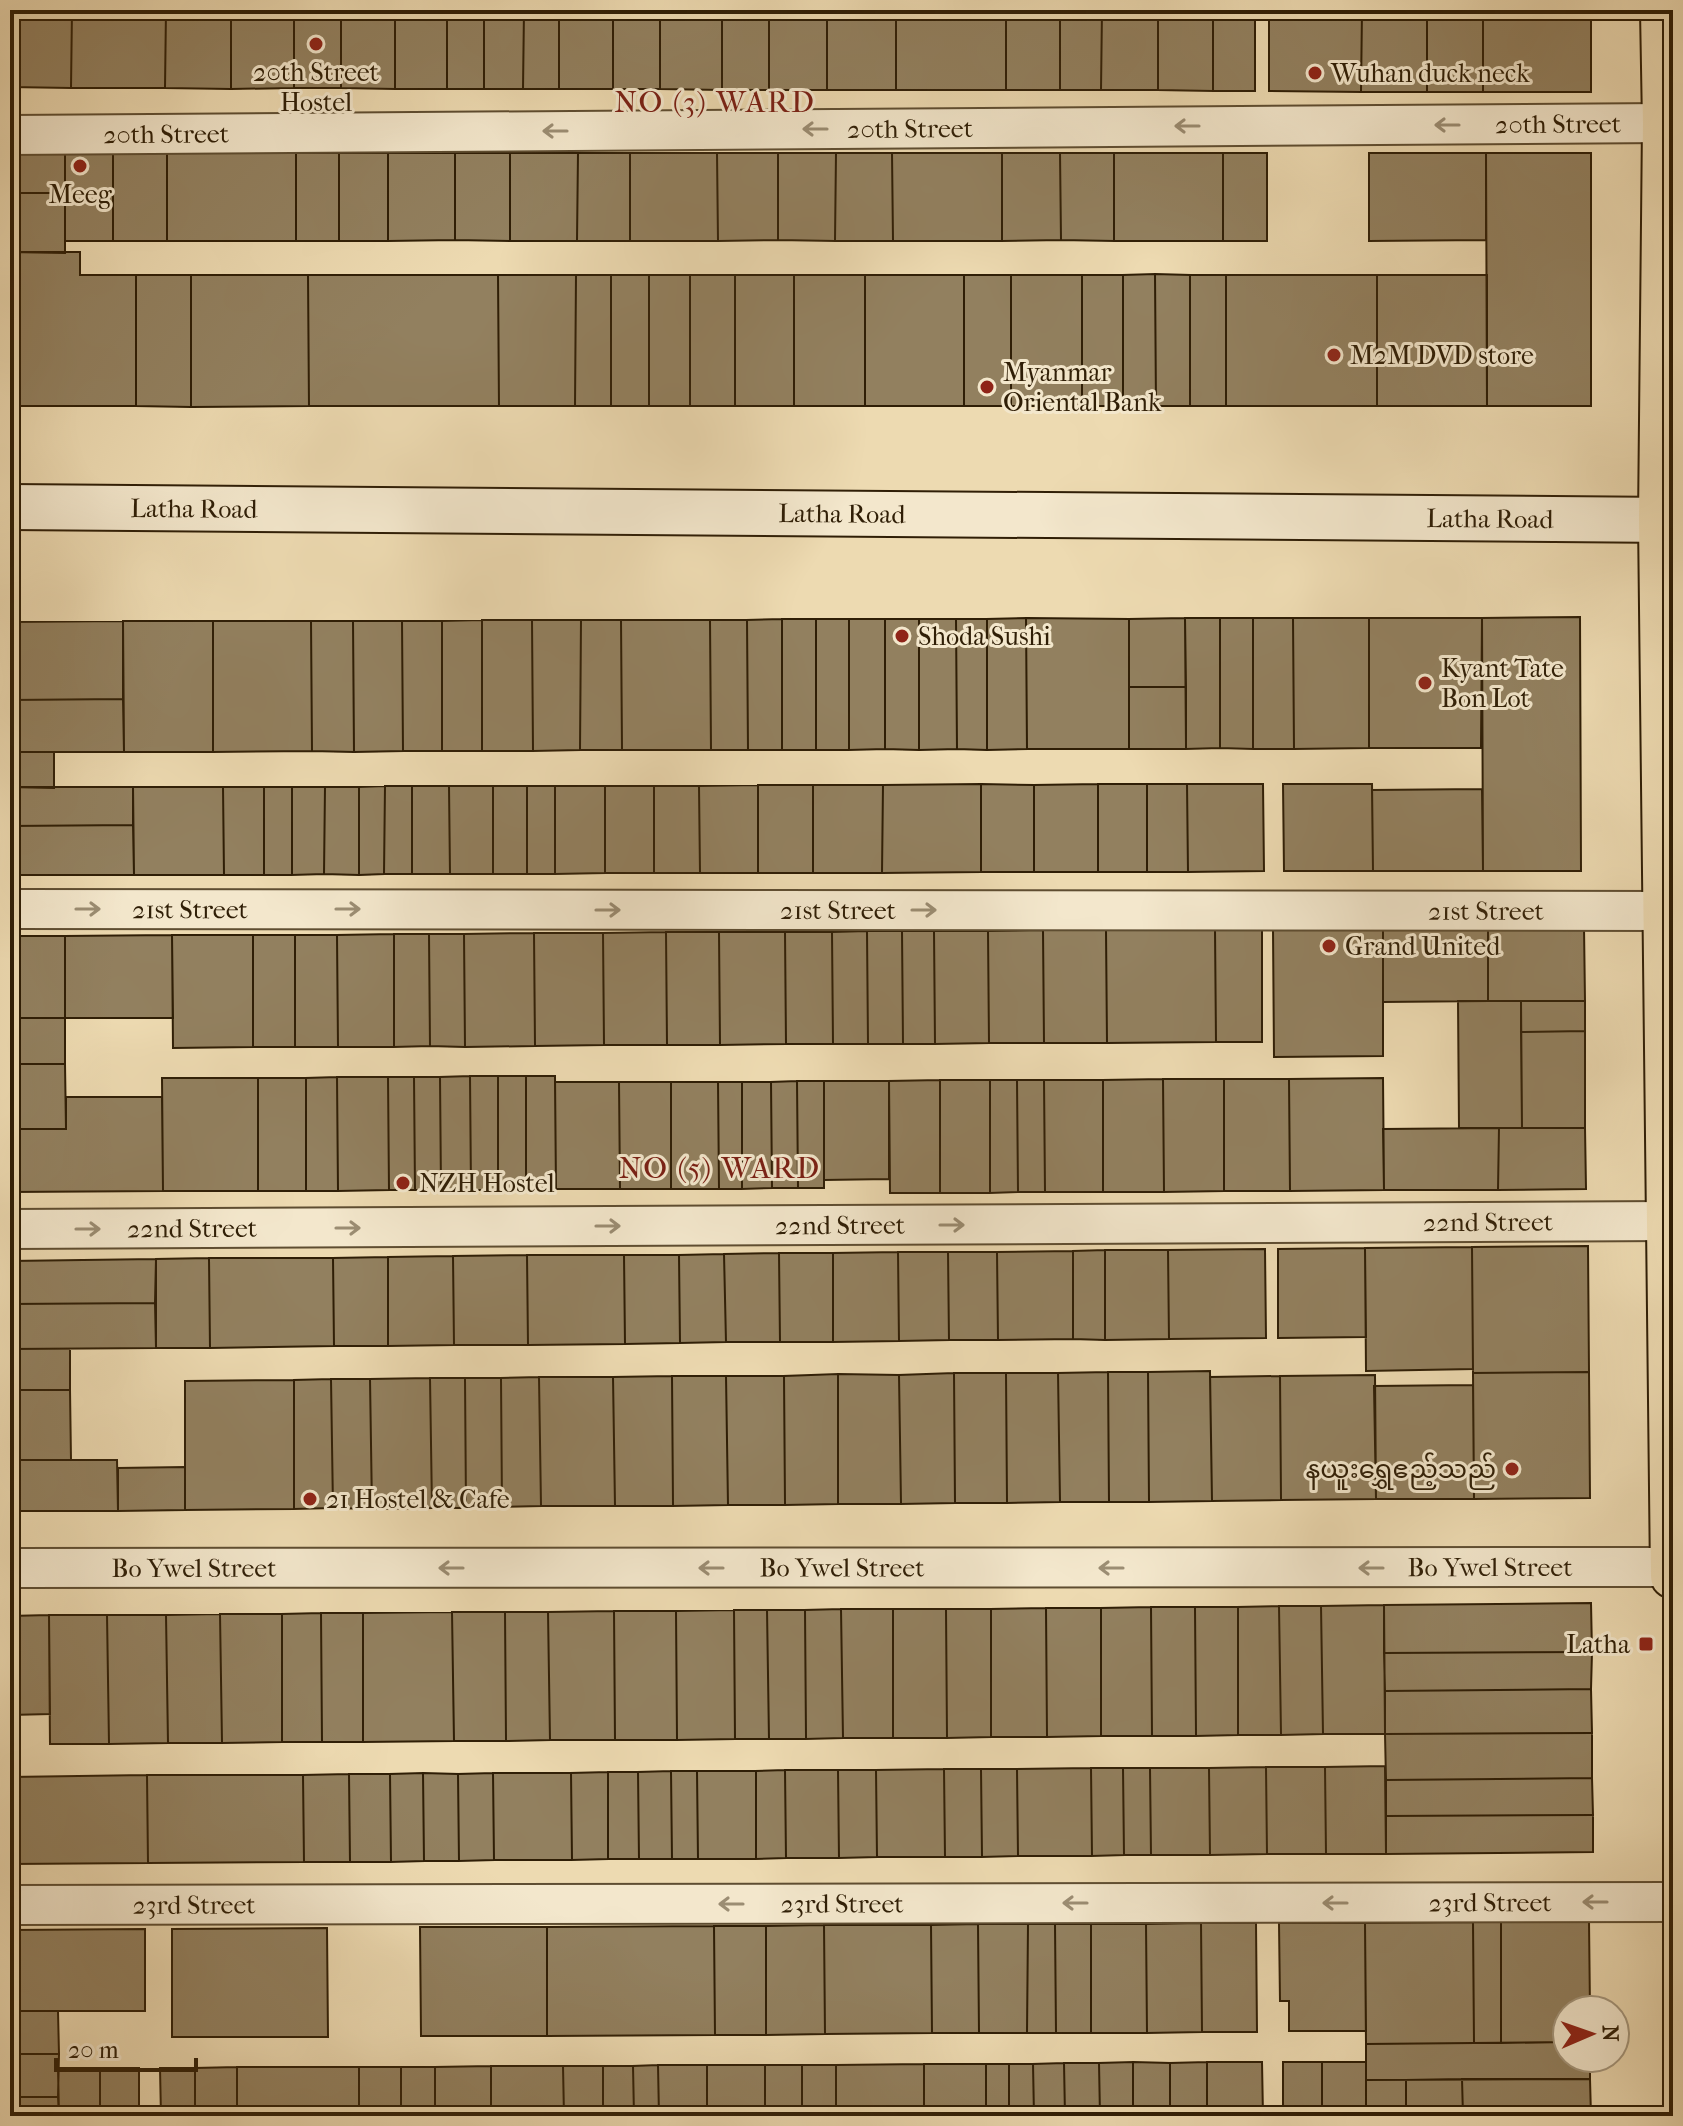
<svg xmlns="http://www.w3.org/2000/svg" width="1683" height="2126" font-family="'IM FELL French Canon','Noto Sans Myanmar',serif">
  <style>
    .building { fill: #92805f; stroke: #2f1e06; stroke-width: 2 }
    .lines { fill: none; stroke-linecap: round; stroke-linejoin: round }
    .minor-casing { stroke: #5e4d31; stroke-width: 42 }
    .secondary-casing { stroke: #2f1e06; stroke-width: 48 }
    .primary-casing { stroke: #2f1e06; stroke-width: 48 }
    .minor { stroke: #f3e7cc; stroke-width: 38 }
    .secondary { stroke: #f3e7cc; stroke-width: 44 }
    .primary { stroke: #eddab1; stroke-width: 44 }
    .oneway { stroke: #9b8d73 }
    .poi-dot { fill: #8f2418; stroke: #f3e7cc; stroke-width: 3 }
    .labels { text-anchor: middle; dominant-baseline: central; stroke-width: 6; stroke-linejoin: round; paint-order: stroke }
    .poi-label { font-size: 26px; fill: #2f1e06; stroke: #f3e7cc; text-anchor: start }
    .street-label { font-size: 26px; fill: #2f1e06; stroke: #f3e7cc }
    .quarter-label { font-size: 30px; letter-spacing: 2px; fill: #7a1f14; stroke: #f3e7cc }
  </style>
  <rect width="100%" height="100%" fill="#eddab1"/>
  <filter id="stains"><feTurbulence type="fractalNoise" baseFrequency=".0025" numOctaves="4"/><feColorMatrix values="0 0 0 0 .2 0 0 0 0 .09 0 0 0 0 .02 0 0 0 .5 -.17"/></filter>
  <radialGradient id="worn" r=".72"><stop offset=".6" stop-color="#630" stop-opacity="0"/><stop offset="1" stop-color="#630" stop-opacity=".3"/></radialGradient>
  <path class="building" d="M10 10H72L71 88 10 87Z
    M72 10H166L165 88H71Z
    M166 10H231V89L165 88Z
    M231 10H294V88L231 89Z
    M294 10H341V88H294Z
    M341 10H395V89L341 88Z
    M395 10H447V89H395Z
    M447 10H484V89H447Z
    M484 10H524L523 89H484Z
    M524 10H559V89H523Z
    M559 10H613V89H559Z
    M613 10H660V89H613Z
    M660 10H722V90L660 89Z
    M722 10H769V90H722Z
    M769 10H827V90H769Z
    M827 10H896V90H827Z
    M896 10H1006V90H896Z
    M1006 10H1060V90H1006Z
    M1060 10H1102L1101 90H1060Z
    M1102 10H1158V90H1101Z
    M1158 10H1213V91L1158 90Z
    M1213 10H1255V91H1213Z
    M1269 10H1362L1361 92 1269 91Z
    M1362 10H1427V92H1361Z
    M1427 10H1483V92H1427Z
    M1483 10H1591V92H1483Z
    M10 153H65V193H10Z
    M65 153H113V241H65Z
    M113 153H167V241H113Z
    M167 153H296V241H167Z
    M296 153H339V241H296Z
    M339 153H388V241H339Z
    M388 153H455V240L388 241Z
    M455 153H510V241L455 240Z
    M510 153H578L577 241H510Z
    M578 153H630V241H577Z
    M630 153H717L718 241H630Z
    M717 153H778V240L718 241Z
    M778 153H836L835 241 778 240Z
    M836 153H892L893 241H835Z
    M892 153H1002V241H893Z
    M1002 153H1060L1061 240 1002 241Z
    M1060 153H1114V241L1061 240Z
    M1114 153H1223V241H1114Z
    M1223 153H1267V241H1223Z
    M1369 153H1486V240L1369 241Z
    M1486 153H1591V406H1487Z
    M10 193H65V253L10 252Z
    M10 252H80V275H136V406H10Z
    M1155 274 1156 406H1123V275Z
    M1155 274 1190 275V406H1156Z
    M136 275H191V407L136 406Z
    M191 275H308L309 406 191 407Z
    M308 275H498L499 406H309Z
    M498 275H576L575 406H499Z
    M576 275H611V406H575Z
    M611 275H649V406H611Z
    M649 275H690V406H649Z
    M690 275H735V406H690Z
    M735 275H794V406H735Z
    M794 275H865V406H794Z
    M865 275H964V406H865Z
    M964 275H1011V406H964Z
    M1011 275H1082V406H1011Z
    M1082 275H1123V406H1082Z
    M1190 275H1226V406H1190Z
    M1226 275H1377V406H1226Z
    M1377 275H1487V406H1377Z
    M1580 617 1581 871H1483L1482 618Z
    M1026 618 1027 749 987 750V619Z
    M1026 618 1129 619V749H1027Z
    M1185 618 1186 687H1129V619Z
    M1185 618H1220V748L1186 749Z
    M1220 618H1253V749L1220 748Z
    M1253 618H1293L1294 749H1253Z
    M1293 618H1369V748L1294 749Z
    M1369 618H1482L1481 748H1369Z
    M782 619V750H748L747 620Z
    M782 619H816V750H782Z
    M816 619H849V750H816Z
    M849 619H885V749L849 750Z
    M885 619H919V750L885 749Z
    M919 619H956L957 749 919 750Z
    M956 619H987V750L957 749Z
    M482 620V751H442V621Z
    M482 620H532L533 751H482Z
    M532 620H581L580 750 533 751Z
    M581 620H621L622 750H580Z
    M621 620H710L711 750H622Z
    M710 620H747L748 750H711Z
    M123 621H213V752H124Z
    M123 621V699L10 700V622Z
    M213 621H311L312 751 213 752Z
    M311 621H353L354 752 312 751Z
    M353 621H402L403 751 354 752Z
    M402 621H442V751H403Z
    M1129 687H1186V749H1129Z
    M123 699 124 752H10V700Z
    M10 752H54V788L10 787Z
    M981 784V872L882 873 883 785Z
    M981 784 1034 785V872H981Z
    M1098 784V872H1034V785Z
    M1098 784H1147V872H1098Z
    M1147 784H1187L1188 872H1147Z
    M1187 784H1263L1264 871 1188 872Z
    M1283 784H1372L1373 871H1284Z
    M758 785H813V873H758Z
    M758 785V873H700L699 786Z
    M813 785H883L882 873H813Z
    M385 786 384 874 359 875V787Z
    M385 786H412V874H384Z
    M412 786H449L450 874H412Z
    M449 786H493V874H450Z
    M493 786H527V874H493Z
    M527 786H555V874H527Z
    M555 786H605V873L555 874Z
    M605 786H654V873H605Z
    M654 786H699L700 873H654Z
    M10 787H133V825L10 826Z
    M133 787H223L224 875H134Z
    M223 787H264V875H224Z
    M264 787H292V875H264Z
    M292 787H325L324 874 292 875Z
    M325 787H359V875L324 874Z
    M1482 789 1483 871H1373L1372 790Z
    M133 825 134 875H10V826Z
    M1488 927V1001L1383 1002V928Z
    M1488 927H1584L1585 1001H1488Z
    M1383 928V1056L1274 1057 1273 929Z
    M1215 929H1262V1042H1216Z
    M1215 929 1216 1042 1107 1043 1106 930Z
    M1043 930 1044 1043H989L988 931Z
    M1043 930H1106L1107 1043H1044Z
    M867 931 868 1044H833L832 932Z
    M867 931H902L903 1044H868Z
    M902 931H934L935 1044H903Z
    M934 931H988L989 1043 935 1044Z
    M666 932 667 1045H604L603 933Z
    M666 932H719L720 1045H667Z
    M719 932H785L786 1044 720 1045Z
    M785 932H832L833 1044H786Z
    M534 933 535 1046 465 1047 464 934Z
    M534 933H603L604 1045 535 1046Z
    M394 934V1047H338L337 935Z
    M394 934H429L430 1046 394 1047Z
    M429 934H464L465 1047 430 1046Z
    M172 935 173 1018H65V936Z
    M172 935H253V1047L173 1048Z
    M253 935H295V1047H253Z
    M295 935H337L338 1047H295Z
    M10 936H65V1018H10Z
    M1458 1001H1521L1522 1128H1459Z
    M1521 1001H1585V1031L1521 1032Z
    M10 1018H65V1064H10Z
    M1585 1031V1128H1522L1521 1032Z
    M10 1064H65L66 1129H10Z
    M470 1076 471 1190H441L440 1077Z
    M470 1076H498V1190H471Z
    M498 1076H526V1189L498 1190Z
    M526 1076H555L556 1189H526Z
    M337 1077 338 1191H306V1078Z
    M337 1077H388L389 1190 338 1191Z
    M388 1077H414L415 1190H389Z
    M414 1077H440L441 1190H415Z
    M162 1078H258V1191H163Z
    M258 1078H306V1191H258Z
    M1383 1078 1384 1190 1290 1191 1289 1079Z
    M1163 1079 1164 1192H1103V1080Z
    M1163 1079H1224V1191L1164 1192Z
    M1224 1079H1289L1290 1191H1224Z
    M940 1080V1193H890L889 1081Z
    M940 1080H990V1193H940Z
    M990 1080H1017L1018 1192 990 1193Z
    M1017 1080H1044L1045 1192H1018Z
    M1044 1080H1103V1192H1045Z
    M797 1081 798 1188H772L771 1082Z
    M797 1081H824V1188H798Z
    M824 1081H889V1179L824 1180Z
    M555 1082H619L620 1189H556Z
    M619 1082H671V1189H620Z
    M671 1082H718L719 1189H671Z
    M718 1082H742V1189H719Z
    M742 1082H771L772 1188 742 1189Z
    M66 1097H162L163 1191 10 1192V1129H66Z
    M1499 1128 1498 1190H1384L1383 1129Z
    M1499 1128H1585L1586 1189 1498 1190Z
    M1588 1246 1589 1372 1473 1373 1472 1247Z
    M1472 1247 1473 1369 1366 1371 1365 1248Z
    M1365 1248 1366 1337 1278 1338V1249Z
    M1265 1249 1266 1338 1169 1339 1168 1250Z
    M1105 1250V1340L1073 1339V1251Z
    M1105 1250H1168L1169 1339 1105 1340Z
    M1073 1251V1339L998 1340 997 1252Z
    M898 1252 899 1341 833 1342V1253Z
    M898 1252H948L949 1340 899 1341Z
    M948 1252H997L998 1340H949Z
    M779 1253 780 1342H726L724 1254Z
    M779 1253H833V1342H780Z
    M724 1254 726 1342 680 1343 679 1255Z
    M527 1255 528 1345H454L453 1256Z
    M527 1255H624L625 1344 528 1345Z
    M624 1255H679L680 1343 625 1344Z
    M453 1256 454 1345 388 1346V1257Z
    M388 1257V1346H334L333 1258Z
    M209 1258 210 1348H156V1259Z
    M209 1258H333L334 1346 210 1348Z
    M156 1259 155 1303 10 1304V1261Z
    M155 1303 156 1348 10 1349V1304Z
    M10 1349H70V1390H10Z
    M1210 1371 1212 1501 1149 1502 1148 1372Z
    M1108 1372H1148L1149 1502H1109Z
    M1108 1372 1109 1502H1060L1058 1373Z
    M1589 1372 1590 1498 1474 1499 1473 1373Z
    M954 1373 955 1503 901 1504 899 1375Z
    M954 1373H1006L1007 1503H955Z
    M1006 1373H1058L1060 1502 1007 1503Z
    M838 1374V1504L785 1505 784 1376Z
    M838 1374 899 1375 901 1504H838Z
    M1375 1375 1376 1499 1281 1500 1280 1376Z
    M672 1376 673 1506H615L613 1377Z
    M672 1376H726L728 1505 673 1506Z
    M726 1376H784L785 1505H728Z
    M1280 1376 1281 1500 1212 1501 1210 1377Z
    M539 1377 541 1506 502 1507 501 1378Z
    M539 1377H613L615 1506H541Z
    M430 1378 432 1508 372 1509 370 1379Z
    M430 1378H465L466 1508H432Z
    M465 1378H501L502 1507 466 1508Z
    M331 1379 333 1508 294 1509V1380Z
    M331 1379H370L372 1509 333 1508Z
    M294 1380V1509L185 1510V1381Z
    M1473 1385 1474 1499H1376L1374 1386Z
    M10 1390H70L71 1460H10Z
    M10 1460H17V1511H10Z
    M17 1460H117L118 1511H17Z
    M185 1467V1510L118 1511V1468Z
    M1591 1603 1592 1652 1384 1653V1605Z
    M1384 1605 1385 1734H1323L1321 1606Z
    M1279 1606 1281 1735H1238V1607Z
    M1279 1606H1321L1323 1734 1281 1735Z
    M1151 1607 1152 1736H1101V1608Z
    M1151 1607H1195L1196 1736H1152Z
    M1195 1607H1238V1735L1196 1736Z
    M1046 1608 1047 1737H991V1609Z
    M1046 1608H1101V1736L1047 1737Z
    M841 1609 843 1738 806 1739 805 1610Z
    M841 1609H893V1738H843Z
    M893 1609H946L947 1738H893Z
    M946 1609H991V1737L947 1738Z
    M734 1610 735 1739 677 1740 676 1611Z
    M734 1610H767L769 1739H735Z
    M767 1610H805L806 1739H769Z
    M614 1611 615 1740H550L548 1612Z
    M614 1611H676L677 1740H615Z
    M452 1612 454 1741 363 1742V1613Z
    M452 1612H505L506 1741H454Z
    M505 1612H548L550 1740 506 1741Z
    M321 1613 322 1742H282V1614Z
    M321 1613H363V1742H322Z
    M220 1614 222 1743H168L166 1615Z
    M220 1614H282V1742L222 1743Z
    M49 1615 50 1714 10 1715V1616Z
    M49 1615H107L109 1744H50Z
    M107 1615H166L168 1743 109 1744Z
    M1592 1652 1591 1689 1385 1691 1384 1653Z
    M1591 1689 1592 1733 1385 1734V1691Z
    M1592 1733V1778L1386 1780 1385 1734Z
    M1385 1766 1386 1854H1326L1325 1767Z
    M1266 1767 1267 1854 1210 1855 1209 1768Z
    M1266 1767H1325L1326 1854H1267Z
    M1091 1768 1092 1856H1018L1017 1769Z
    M1091 1768H1123L1124 1855 1092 1856Z
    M1123 1768H1150L1151 1855H1124Z
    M1150 1768H1209L1210 1855H1151Z
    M944 1769 945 1857H877L876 1770Z
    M944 1769H981L982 1857H945Z
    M981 1769H1017L1018 1856 982 1857Z
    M785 1770 786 1858 756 1859V1771Z
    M785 1770H838L839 1858H786Z
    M838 1770H876L877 1857 839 1858Z
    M671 1771 672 1859H639L638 1772Z
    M671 1771H697L698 1859H672Z
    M697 1771H756V1859H698Z
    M608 1772V1859L572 1860 571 1773Z
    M608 1772H638L639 1859H608Z
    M423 1773 424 1861 391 1862 390 1774Z
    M423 1773 458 1774 459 1861H424Z
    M493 1773 494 1860 459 1861 458 1774Z
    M493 1773H571L572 1860H494Z
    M349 1774 350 1862H304L303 1775Z
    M349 1774H390L391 1862H350Z
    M147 1775 148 1863 10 1864V1777Z
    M147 1775H303L304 1862 148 1863Z
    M1592 1778 1593 1815 1386 1816V1780Z
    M1593 1815V1852L1386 1854V1816Z
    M1589 1921 1590 2010H1567V2042L1501 2043V1922Z
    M1473 1922 1474 2043 1366 2044 1365 1923Z
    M1473 1922H1501V2043H1474Z
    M1201 1923 1202 2032 1147 2033 1146 1924Z
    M1201 1923H1256L1257 2032H1202Z
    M1279 1923H1365L1366 2031H1289V2001H1280Z
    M978 1924 979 2033H932L931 1925Z
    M978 1924H1028L1027 2033H979Z
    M1028 1924H1055L1056 2033H1027Z
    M1055 1924H1091V2033H1056Z
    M1091 1924H1146L1147 2033H1091Z
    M824 1925 825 2034 766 2035V1926Z
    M824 1925H931L932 2033 825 2034Z
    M714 1926 715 2035 547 2036V1927Z
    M714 1926H766V2035H715Z
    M420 1927H547V2036H421Z
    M327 1928 328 2037H172V1929Z
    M145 1929V2011H10V1930Z
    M10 2011H58L59 2054H10Z
    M1567 2042V2058H1590V2079L1366 2080V2044Z
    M10 2054H59L58 2097H10Z
    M1133 2062V2116H1100L1099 2063Z
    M1133 2062 1170 2063V2116H1133Z
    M1207 2062V2116H1170V2063Z
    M1207 2062H1262L1263 2116H1207Z
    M1283 2062H1322V2116H1283Z
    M1322 2062H1366V2116H1322Z
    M1064 2063 1065 2116H1034L1033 2064Z
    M1064 2063H1099L1100 2116H1065Z
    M924 2064V2116H836V2065Z
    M924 2064H986V2116H924Z
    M986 2064H1009V2116H986Z
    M1009 2064H1033L1034 2116H1009Z
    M658 2065 659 2116H634L633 2066Z
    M658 2065H707V2116H659Z
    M707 2065H765V2116H707Z
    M765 2065H802V2116H765Z
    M802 2065H836V2116H802Z
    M491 2066H563L564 2116H491Z
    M491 2066V2116H435V2067Z
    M563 2066H603V2116H564Z
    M603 2066H633L634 2116H603Z
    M237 2067H359V2116H237Z
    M237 2067V2116H195V2068Z
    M359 2067H401V2116H359Z
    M401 2067H435V2116H401Z
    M58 2068H100V2116H59Z
    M100 2068H139V2116H100Z
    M160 2068H195V2116H161Z
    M1462 2079 1463 2116H1406V2080Z
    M1462 2079H1590L1591 2116H1463Z
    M1366 2080H1406V2116H1366Z
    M10 2097H58L59 2116H10Z"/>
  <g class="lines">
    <defs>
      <g id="minor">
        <path id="s1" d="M10 135 1665 123"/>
        <path id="s2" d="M10 909 1665 911"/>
        <path id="s3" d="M10 1229 1669 1221"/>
        <path id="s4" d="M10 1568 1673 1567"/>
        <path id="s5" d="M10 1905 1673 1902"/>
      </g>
      <g id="secondary">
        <path id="s6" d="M10 507 1673 520"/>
      </g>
      <path id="primary" d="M1663 10 1665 123 1661 520 1673 1576"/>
    </defs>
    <use href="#minor" class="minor-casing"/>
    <use href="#secondary" class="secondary-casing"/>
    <use href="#primary" class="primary-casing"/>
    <use href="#minor" class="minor"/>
    <use href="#secondary" class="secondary"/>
    <use href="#primary" class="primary"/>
  </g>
  <defs><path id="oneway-shaft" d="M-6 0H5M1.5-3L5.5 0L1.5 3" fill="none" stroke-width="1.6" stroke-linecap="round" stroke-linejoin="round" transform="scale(2)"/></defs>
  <g class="oneway">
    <use href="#oneway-shaft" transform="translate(1447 125) rotate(180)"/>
    <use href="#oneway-shaft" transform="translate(1187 126) rotate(180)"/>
    <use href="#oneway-shaft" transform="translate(815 129) rotate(180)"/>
    <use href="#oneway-shaft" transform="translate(555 131) rotate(180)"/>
    <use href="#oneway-shaft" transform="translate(88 909)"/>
    <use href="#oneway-shaft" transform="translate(348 909)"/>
    <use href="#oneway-shaft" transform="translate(608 910)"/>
    <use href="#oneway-shaft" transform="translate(924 910)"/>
    <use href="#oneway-shaft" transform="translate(952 1225)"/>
    <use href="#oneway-shaft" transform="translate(608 1226)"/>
    <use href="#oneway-shaft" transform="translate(348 1228)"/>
    <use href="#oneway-shaft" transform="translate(88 1229)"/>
    <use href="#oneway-shaft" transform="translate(451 1568) rotate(180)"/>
    <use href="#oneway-shaft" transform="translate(711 1568) rotate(180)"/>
    <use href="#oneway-shaft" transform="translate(1111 1568) rotate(180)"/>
    <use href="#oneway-shaft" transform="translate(1371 1568) rotate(180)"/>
    <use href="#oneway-shaft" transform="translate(1595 1902) rotate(180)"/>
    <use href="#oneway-shaft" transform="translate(1075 1903) rotate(180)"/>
    <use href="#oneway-shaft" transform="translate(1335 1903) rotate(180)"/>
    <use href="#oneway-shaft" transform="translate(731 1904) rotate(180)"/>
  </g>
  <g class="poi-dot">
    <circle cx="316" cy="44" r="8"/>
    <circle cx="1315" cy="73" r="8"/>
    <circle cx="80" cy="166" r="8"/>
    <circle cx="1334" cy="355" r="8"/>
    <circle cx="987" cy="387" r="8"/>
    <circle cx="902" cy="636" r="8"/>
    <circle cx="1425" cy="683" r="8"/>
    <circle cx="1329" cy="946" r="8"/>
    <circle cx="403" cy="1183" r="8"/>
    <circle cx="1512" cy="1469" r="8"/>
    <circle cx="310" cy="1499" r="8"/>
    <rect x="1638" y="1636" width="16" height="16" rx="4"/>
  </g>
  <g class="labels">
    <g class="poi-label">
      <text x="316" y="72" text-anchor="middle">20th Street<tspan x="316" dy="30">Hostel</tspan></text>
      <text x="1331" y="73">Wuhan duck neck</text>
      <text x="80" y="194" text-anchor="middle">Meeg</text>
      <text x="1350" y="355">M2M DVD store</text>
      <text x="1003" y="372">Myanmar<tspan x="1003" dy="30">Oriental Bank</tspan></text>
      <text x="918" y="636">Shoda Sushi</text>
      <text x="1441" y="668">Kyant Tate<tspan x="1441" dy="30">Bon Lot</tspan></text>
      <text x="1345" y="946">Grand United</text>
      <text x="419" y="1183">NZH Hostel</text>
      <text x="1496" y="1469" text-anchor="end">နယူးရွှေဧည့်သည်</text>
      <text x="326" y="1499">21 Hostel &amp; Cafe</text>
      <text x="1630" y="1644" text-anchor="end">Latha</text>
    </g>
    <g class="street-label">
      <text stroke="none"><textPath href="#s1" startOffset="1548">20th Street</textPath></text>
      <text stroke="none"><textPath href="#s1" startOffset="900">20th Street</textPath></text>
      <text stroke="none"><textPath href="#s1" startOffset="156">20th Street</textPath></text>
      <text stroke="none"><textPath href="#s6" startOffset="184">Latha Road</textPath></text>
      <text stroke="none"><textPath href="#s6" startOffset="832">Latha Road</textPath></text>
      <text stroke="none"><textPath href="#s6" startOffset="1480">Latha Road</textPath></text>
      <text stroke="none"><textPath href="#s2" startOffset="180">21st Street</textPath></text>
      <text stroke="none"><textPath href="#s2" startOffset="828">21st Street</textPath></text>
      <text stroke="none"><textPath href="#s2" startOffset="1476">21st Street</textPath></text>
      <text stroke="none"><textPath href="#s3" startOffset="1478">22nd Street</textPath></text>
      <text stroke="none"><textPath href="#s3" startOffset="830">22nd Street</textPath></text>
      <text stroke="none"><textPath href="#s3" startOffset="182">22nd Street</textPath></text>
      <text stroke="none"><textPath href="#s4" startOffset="184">Bo Ywel Street</textPath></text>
      <text stroke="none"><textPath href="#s4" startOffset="832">Bo Ywel Street</textPath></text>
      <text stroke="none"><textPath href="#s4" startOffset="1480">Bo Ywel Street</textPath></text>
      <text stroke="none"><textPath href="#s5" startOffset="1480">23rd Street</textPath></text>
      <text stroke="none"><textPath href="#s5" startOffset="184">23rd Street</textPath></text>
      <text stroke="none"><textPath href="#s5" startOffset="832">23rd Street</textPath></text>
    </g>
    <g class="quarter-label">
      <text x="715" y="102">NO (3) WARD</text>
      <text x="720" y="1168">NO (5) WARD</text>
    </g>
  </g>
  <rect width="1683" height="2126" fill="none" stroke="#eddab1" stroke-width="40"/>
  <rect x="12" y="12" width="1659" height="2102" fill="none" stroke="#2f1e06" stroke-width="4"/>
  <rect x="20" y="20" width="1643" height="2086" fill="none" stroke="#2f1e06" stroke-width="2"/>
  <g transform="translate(1591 2034) rotate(88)"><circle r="38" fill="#f3e7cc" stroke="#a5977d" stroke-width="2"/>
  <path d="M0-6L14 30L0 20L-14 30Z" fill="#8f2418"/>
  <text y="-12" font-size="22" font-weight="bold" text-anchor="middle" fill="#2f1e06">N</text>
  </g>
  <path d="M56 2058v12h140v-12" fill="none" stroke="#2f1e06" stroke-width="4"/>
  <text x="68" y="2058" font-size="24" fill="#2f1e06" stroke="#f3e7cc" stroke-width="6" paint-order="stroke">20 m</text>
  <rect width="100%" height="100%" filter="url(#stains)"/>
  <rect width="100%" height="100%" fill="url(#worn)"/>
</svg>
